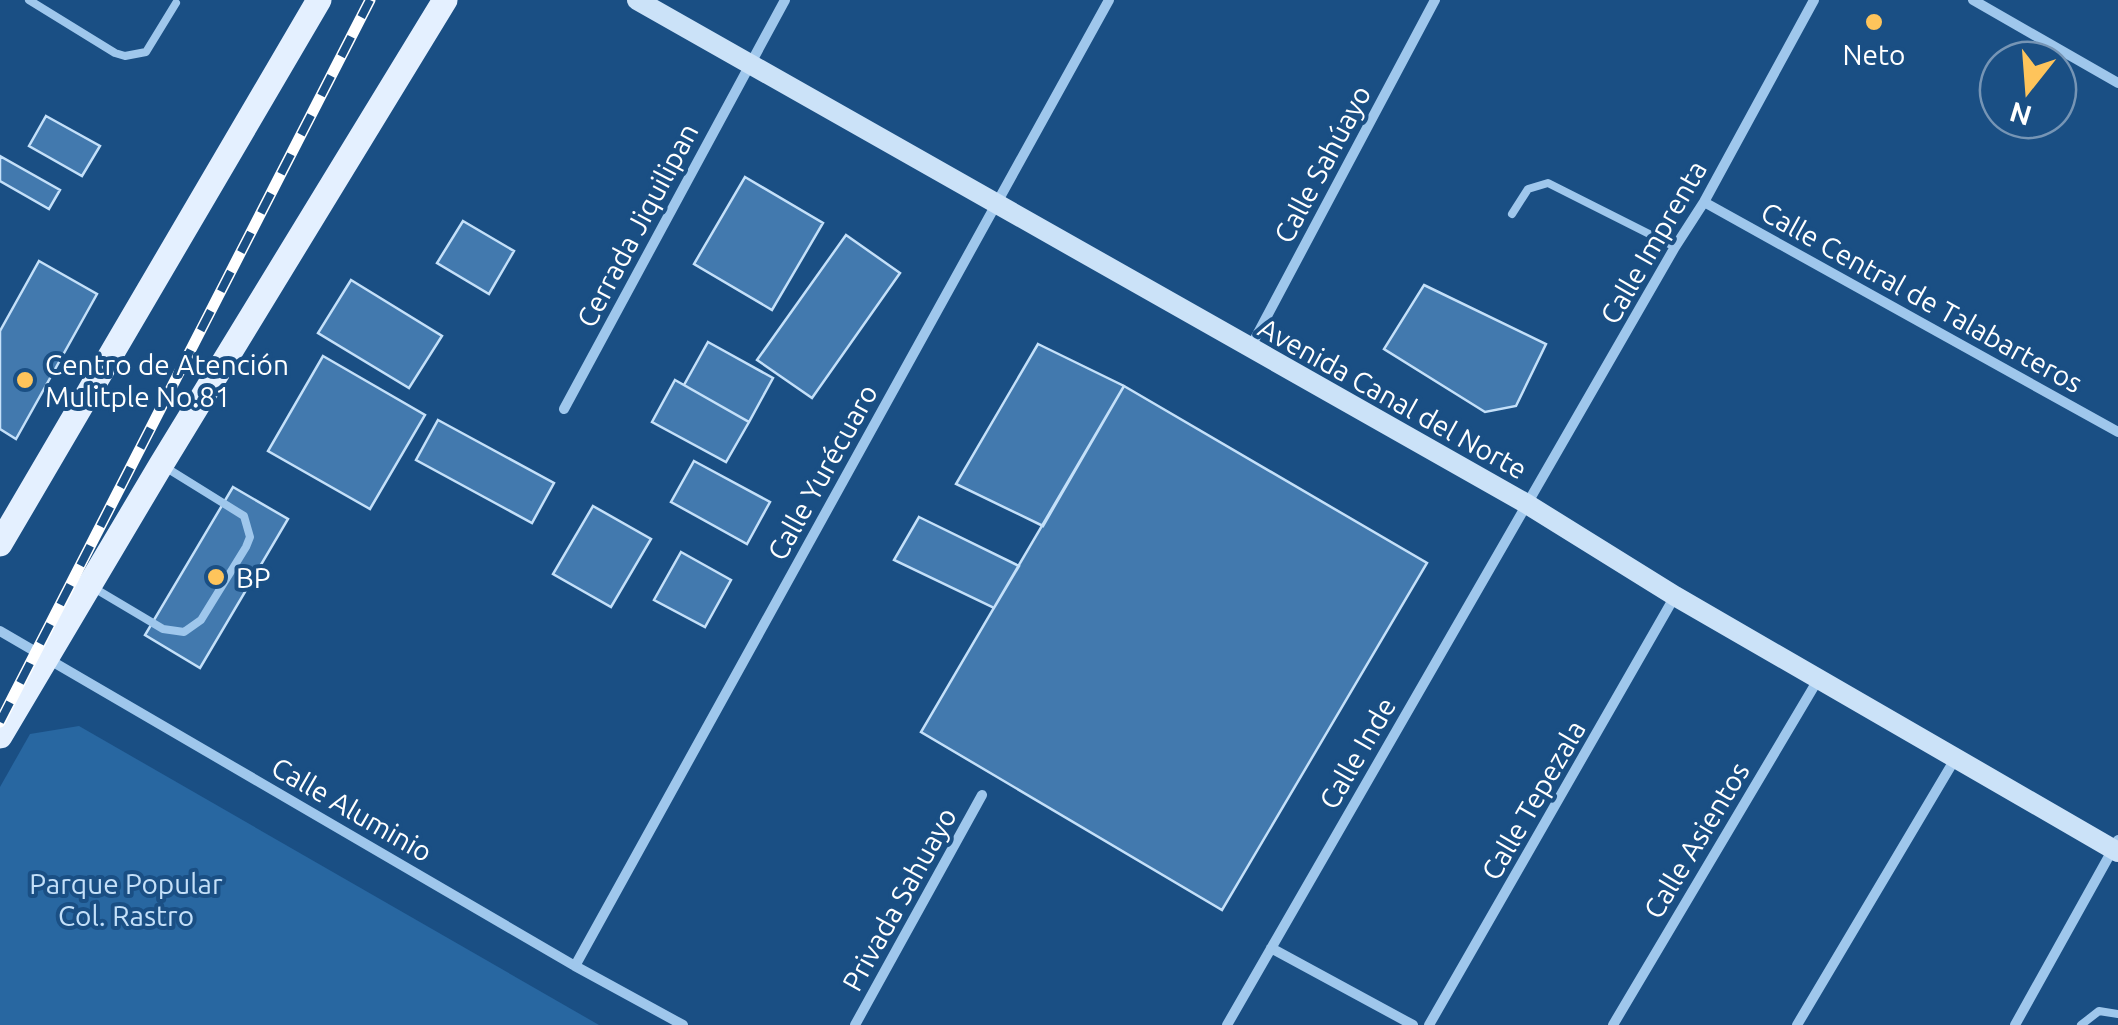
<svg xmlns="http://www.w3.org/2000/svg" width="2118" height="1025" font-family="Ubuntu,sans-serif">
  <style>
    .green { fill: #2867a1 }
    .building { fill: #4279ae; stroke: #c4e0f9; stroke-width: 2.5 }
    .lines { fill: none; stroke-linecap: round; stroke-linejoin: round }
    .lane { stroke: #9fc7ec; stroke-width: 8 }
    .street { stroke: #9fc7ec; stroke-width: 10 }
    .secondary { stroke: #cbe2f8; stroke-width: 20 }
    .primary { stroke: #e4f0ff; stroke-width: 25 }
    .rail-casing { stroke: #fff; stroke-width: 11 }
    .rail { stroke: #1a4f84; stroke-width: 8; stroke-dasharray: 22; stroke-linecap: butt }
    .poi-dot { fill: #fec45b; stroke: #1a4f84; stroke-width: 4 }
    .labels { text-anchor: middle; dominant-baseline: central; stroke-width: 8; stroke-linejoin: round; paint-order: stroke }
    .poi-label { font-size: 28px; fill: #fff; stroke: #1a4f84; text-anchor: start }
    .street-label { font-size: 28px; fill: #fff; stroke: #1a4f84 }
    .park-label { font-size: 28px; fill: #c4e0f9; stroke: #1a4f84 }
  </style>
  <rect width="100%" height="100%" fill="#1a4f84"/>
  <path class="green" d="M79 726 599 1025H0V787L30 734Z"/>
  <path class="building" d="M46 116 100 146 82 176 29 146Z
    M0 156 60 190 49 209 0 181Z
    M745 177 823 223 772 310 694 264Z
    M463 221 514 251 489 294 437 263Z
    M846 235 900 273 812 398 757 360Z
    M39 261 97 294 16 439 0 429V331Z
    M351 280 442 336 409 388 318 333Z
    M1424 285 1546 344 1516 406 1485 412 1384 349Z
    M708 342 773 378 749 422 684 385Z
    M1038 344 1124 386 1043 526 956 484Z
    M323 356 425 415 370 509 268 451Z
    M675 380 749 422 726 462 652 422Z
    M1124 386 1427 563 1222 910 921 732Z
    M438 420 554 483 532 523 416 460Z
    M694 461 770 502 747 544 671 502Z
    M233 487 288 519 200 668 145 635Z
    M593 506 651 539 611 607 553 574Z
    M919 517 1019 566 994 608 894 560Z
    M681 552 731 580 705 627 654 600Z"/>
  <g class="lines">
    <path class="lane" d="M29 0 115 53 125 56 146 52 176 3
      M1512 214 1528 189 1548 183 1675 247
      M94 588 163 629 184 632 201 620 246 547 250 537 244 516 165 467
      M2081 1025 2099 1011 2118 1014"/>
    <path class="street" d="M1973 0 2118 83
      M1704 202 2118 432
      M1250 348 1435 0
      M564 409 785 0
      M0 631 575 966 683 1025
      M1271 948 1413 1025
      M575 966 1109 0
      M855 1025 982 795
      M1227 1025 1675 247 1704 202 1814 0
      M1429 1025 1675 596
      M1613 1025 1819 678
      M1797 1025 1955 759
      M2015 1025 2118 840"/>
    <path class="secondary" d="M637 0 1527 504 1675 596 2118 852"/>
    <path class="primary" d="M0 544 319 0
      M0 736 161 465 445 0"/>
    <defs>
      <path id="rail" d="M0 722 370 0"/>
    </defs>
    <use href="#rail" class="rail-casing"/>
    <use href="#rail" class="rail"/>
  </g>
  <g class="poi-dot">
    <circle cx="1874" cy="22" r="10"/>
    <circle cx="25" cy="380" r="10"/>
    <circle cx="216" cy="577" r="10"/>
  </g>
  <g class="labels">
    <g class="poi-label">
      <text x="1874" y="54" text-anchor="middle">Neto</text>
      <text x="45" y="364">Centro de Atención<tspan x="45" dy="32">Mulitple No.81</tspan></text>
      <text x="236" y="577">BP</text>
    </g>
    <g class="street-label">
      <text transform="translate(1322 164) rotate(-62)">Calle Sahúayo</text>
      <text transform="translate(637 225) rotate(-62)">Cerrada Jiquilipan</text>
      <text transform="translate(1653 242) rotate(-60)">Calle Imprenta</text>
      <text transform="translate(1922 297) rotate(29)">Calle Central de Talabarteros</text>
      <text transform="translate(1393 398) rotate(29)">Avenida Canal del Norte</text>
      <text transform="translate(822 472) rotate(-61)">Calle Yurécuaro</text>
      <text transform="translate(1357 753) rotate(-60)">Calle Inde</text>
      <text transform="translate(1533 800) rotate(-60)">Calle Tepezala</text>
      <text transform="translate(352 809) rotate(30)">Calle Aluminio</text>
      <text transform="translate(1696 840) rotate(-59)">Calle Asientos</text>
      <text transform="translate(899 899) rotate(-61)">Privada Sahuayo</text>
    </g>
    <g class="park-label">
      <text x="126" y="883">Parque Popular<tspan x="126" dy="32">Col. Rastro</tspan></text>
    </g>
  </g>
  <g transform="translate(2028 90) rotate(197)"><circle r="48" fill="#1a4f84" stroke="#7695b5" stroke-width="2.5"/>
  <path d="M0-8L18 38L0 25L-18 38Z" fill="#fec45b"/>
  <text y="-15" font-size="28" font-weight="bold" text-anchor="middle" fill="#ffffff">N</text>
  </g>
</svg>
